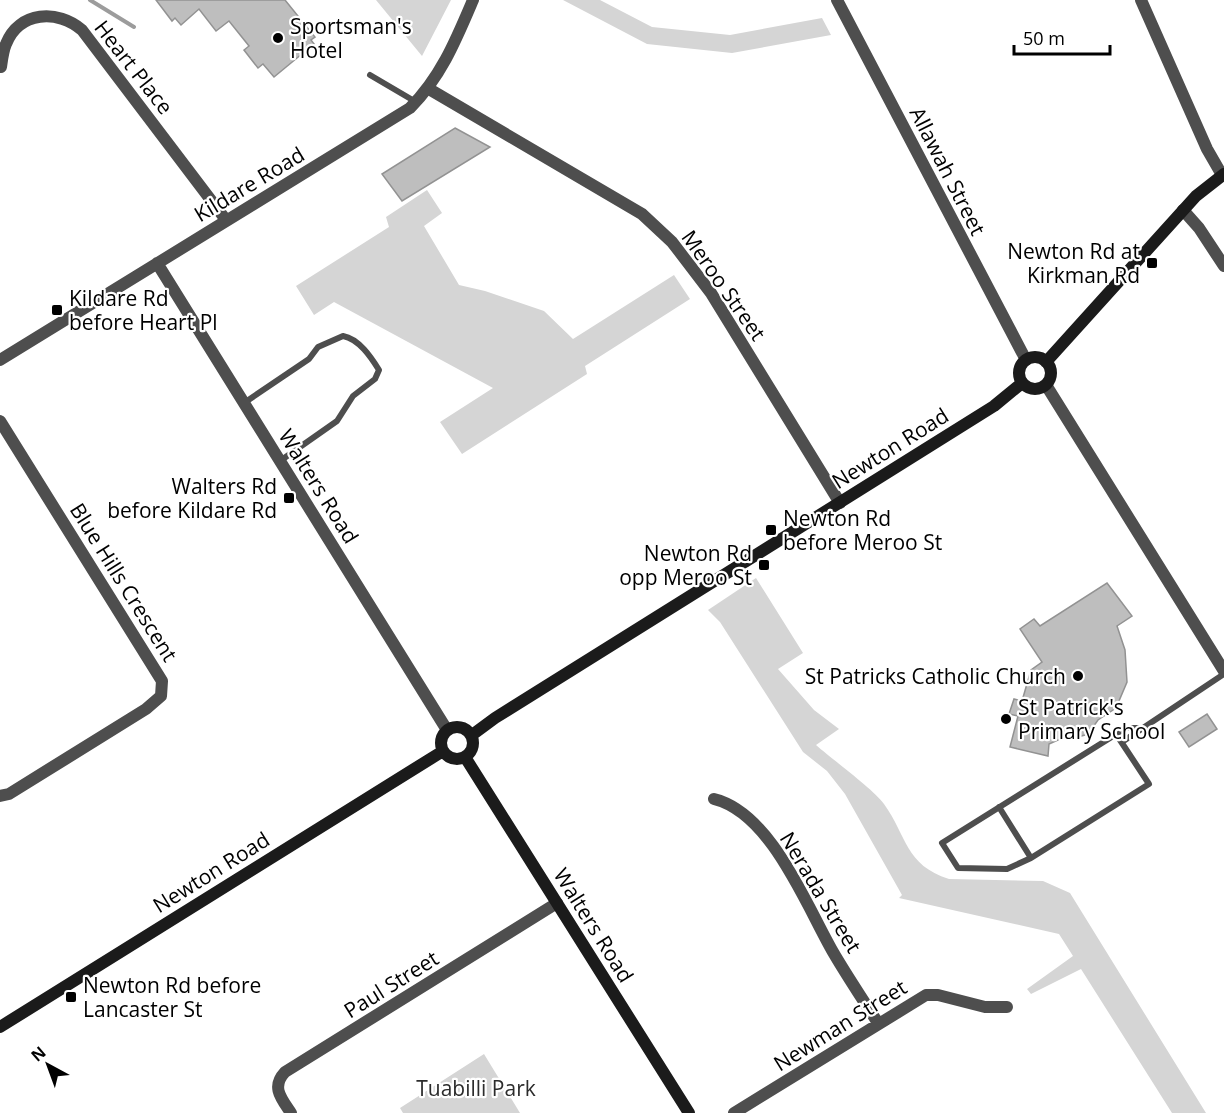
<svg xmlns="http://www.w3.org/2000/svg" width="1224" height="1113" font-family="'Open Sans',sans-serif">
  <style>
    .green { fill: #d5d5d5 }
    .lines { fill: none; stroke-linecap: round; stroke-linejoin: round }
    .stream { stroke: #9c9c9c; stroke-width: 4 }
    .building { fill: #bebebe; stroke: #929292; stroke-width: 1.5 }
    .service { stroke: #4e4e4e; stroke-width: 6 }
    .minor { stroke: #4e4e4e; stroke-width: 12 }
    .tertiary { stroke: #4e4e4e; stroke-width: 12 }
    .secondary { stroke: #1b1b1b; stroke-width: 12 }
    .poi-dot { fill: #000; stroke: #fff; stroke-width: 2 }
    .labels { text-anchor: middle; dominant-baseline: central; stroke-width: 4.5; stroke-linejoin: round; paint-order: stroke }
    .poi-label { font-size: 21px; fill: #000; stroke: #fff; text-anchor: start }
    .street-label { font-size: 21px; fill: #000; stroke: #fff }
    .park-label { font-size: 21px; fill: #2c2c2c; stroke: #fff }
  </style>
  <rect width="100%" height="100%" fill="#fff"/>
  <path class="green" d="M376 0H451L422 56Z
    M563 0H600L652 27 730 35 822 18 831 35 732 53 647 44Z
    M427 190 442 213 424 226 459 285 485 291 544 311 573 339 674 275 690 299 585 366 587 374 462 454 440 422 493 388 334 302 314 315 296 286 389 227 386 217Z
    M756 578 803 653 778 669 814 710 839 729 816 745C833 760 872 788 884 804 907 836 905 865 949 879L1043 881 1070 893 1206 1113H1172L1081 969 1031 994 1027 989 1073 956 1059 934 899 898 902 895 845 794 827 771 803 752 720 622 708 610Z
    M484 1054 520 1113H403L400 1108Z"/>
  <g class="lines">
    <path class="stream" d="M90 0 134 27"/>
  </g>
  <path class="building" d="M156 0H285L315 37 311 40 314 44 274 77 263 64 258 68 244 50 249 46 229 21 216 31 199 9 181 25 175 18 172 21Z
    M455 128 490 147 402 201 382 174Z
    M1107 583 1132 616 1117 626 1125 650 1127 682 1116 708 1098 720 1088 734 1075 738 1069 735 1049 744 1048 756 1010 747 1018 716 1009 714 1014 699 1022 701 1031 670 1042 662 1020 629 1034 619 1040 626Z
    M1207 714 1217 729 1189 747 1179 732Z"/>
  <g class="lines">
    <path class="service" d="M370 75 416 102
      M244 403 309 359 318 347 343 336C359 339 371 357 379 370L375 379 353 396 337 421 280 461
      M1122 742 1224 674
      M999 807 1031 858 1149 784 1116 734
      M1031 858 1007 869 958 868 942 843 1126 728H1146"/>
    <path class="minor" d="M837 0 1026 360
      M1141 0 1207 149 1222 175
      M1 67C2 60 3 51 6 44 19 11 58 9 82 30L226 220
      M429 89 642 214 672 242 711 293 840 503
      M1183 210 1199 228 1224 266
      M1046 385 1224 671
      M0 421 162 681 161 696 146 709 9 794 0 796
      M714 799C771 813 806 905 833 952 847 976 863 1000 878 1023
      M291 1113C281 1098 271 1087 285 1072L557 903
      M734 1113 926 995H938L985 1007H1007"/>
    <path class="tertiary" d="M157 263 447 730
      M0 360 410 108C441 77 456 40 473 0"/>
    <path class="secondary" d="M1019 373a16 16 0 1 1 32 0a16 16 0 1 1-32 0Z
      M1046 362 1196 196 1224 174
      M441 743a16 16 0 1 1 32 0a16 16 0 1 1-32 0Z
      M472 735 495 718 994 406 1022 383
      M465 757 689 1113
      M0 1027 443 751"/>
  </g>
  <g class="poi-dot">
    <circle cx="278" cy="38" r="6"/>
    <rect x="1146" y="257" width="12" height="12" rx="3"/>
    <rect x="51" y="304" width="12" height="12" rx="3"/>
    <rect x="283" y="492" width="12" height="12" rx="3"/>
    <rect x="765" y="524" width="12" height="12" rx="3"/>
    <rect x="758" y="559" width="12" height="12" rx="3"/>
    <circle cx="1078" cy="676" r="6"/>
    <circle cx="1006" cy="719" r="6"/>
    <rect x="65" y="991" width="12" height="12" rx="3"/>
  </g>
  <g class="labels">
    <g class="poi-label">
      <text x="290" y="26">Sportsman's<tspan x="290" dy="24">Hotel</tspan></text>
      <text x="1140" y="251" text-anchor="end">Newton Rd at<tspan x="1140" dy="24">Kirkman Rd</tspan></text>
      <text x="69" y="298">Kildare Rd<tspan x="69" dy="24">before Heart Pl</tspan></text>
      <text x="277" y="486" text-anchor="end">Walters Rd<tspan x="277" dy="24">before Kildare Rd</tspan></text>
      <text x="783" y="518">Newton Rd<tspan x="783" dy="24">before Meroo St</tspan></text>
      <text x="752" y="553" text-anchor="end">Newton Rd<tspan x="752" dy="24">opp Meroo St</tspan></text>
      <text x="1066" y="676" text-anchor="end">St Patricks Catholic Church</text>
      <text x="1018" y="707">St Patrick's<tspan x="1018" dy="24">Primary School</tspan></text>
      <text x="83" y="985">Newton Rd before<tspan x="83" dy="24">Lancaster St</tspan></text>
    </g>
    <g class="street-label">
      <text transform="translate(134 67) rotate(52)">Heart Place</text>
      <text transform="translate(948 171) rotate(63)">Allawah Street</text>
      <text transform="translate(249 184) rotate(-31)">Kildare Road</text>
      <text transform="translate(724 285) rotate(55)">Meroo Street</text>
      <text transform="translate(890 448) rotate(-32)">Newton Road</text>
      <text transform="translate(319 486) rotate(58)">Walters Road</text>
      <text transform="translate(124 582) rotate(58)">Blue Hills Crescent</text>
      <text transform="translate(211 872) rotate(-32)">Newton Road</text>
      <text transform="translate(821 892) rotate(59)">Nerada Street</text>
      <text transform="translate(594 925) rotate(58)">Walters Road</text>
      <text transform="translate(391 984) rotate(-32)">Paul Street</text>
      <text transform="translate(840 1025) rotate(-32)">Newman Street</text>
    </g>
    <g class="park-label">
      <text x="476" y="1088">Tuabilli Park</text>
    </g>
  </g>
  <g transform="translate(48 1065) rotate(319)" stroke="#ffffff" stroke-width="4.5" paint-order="stroke">
  <path d="M0-4.5L10 22L0 15L-10 22Z" fill="#000000"/>
  <text y="-9" font-size="16" font-weight="bold" text-anchor="middle" fill="#000000">N</text>
  </g>
  <path d="M1014 45v9h96v-9" fill="none" stroke="#000000" stroke-width="3"/>
  <text x="1023" y="45" font-size="18" fill="#000000" stroke="#ffffff" stroke-width="4.5" paint-order="stroke">50 m</text>
</svg>
